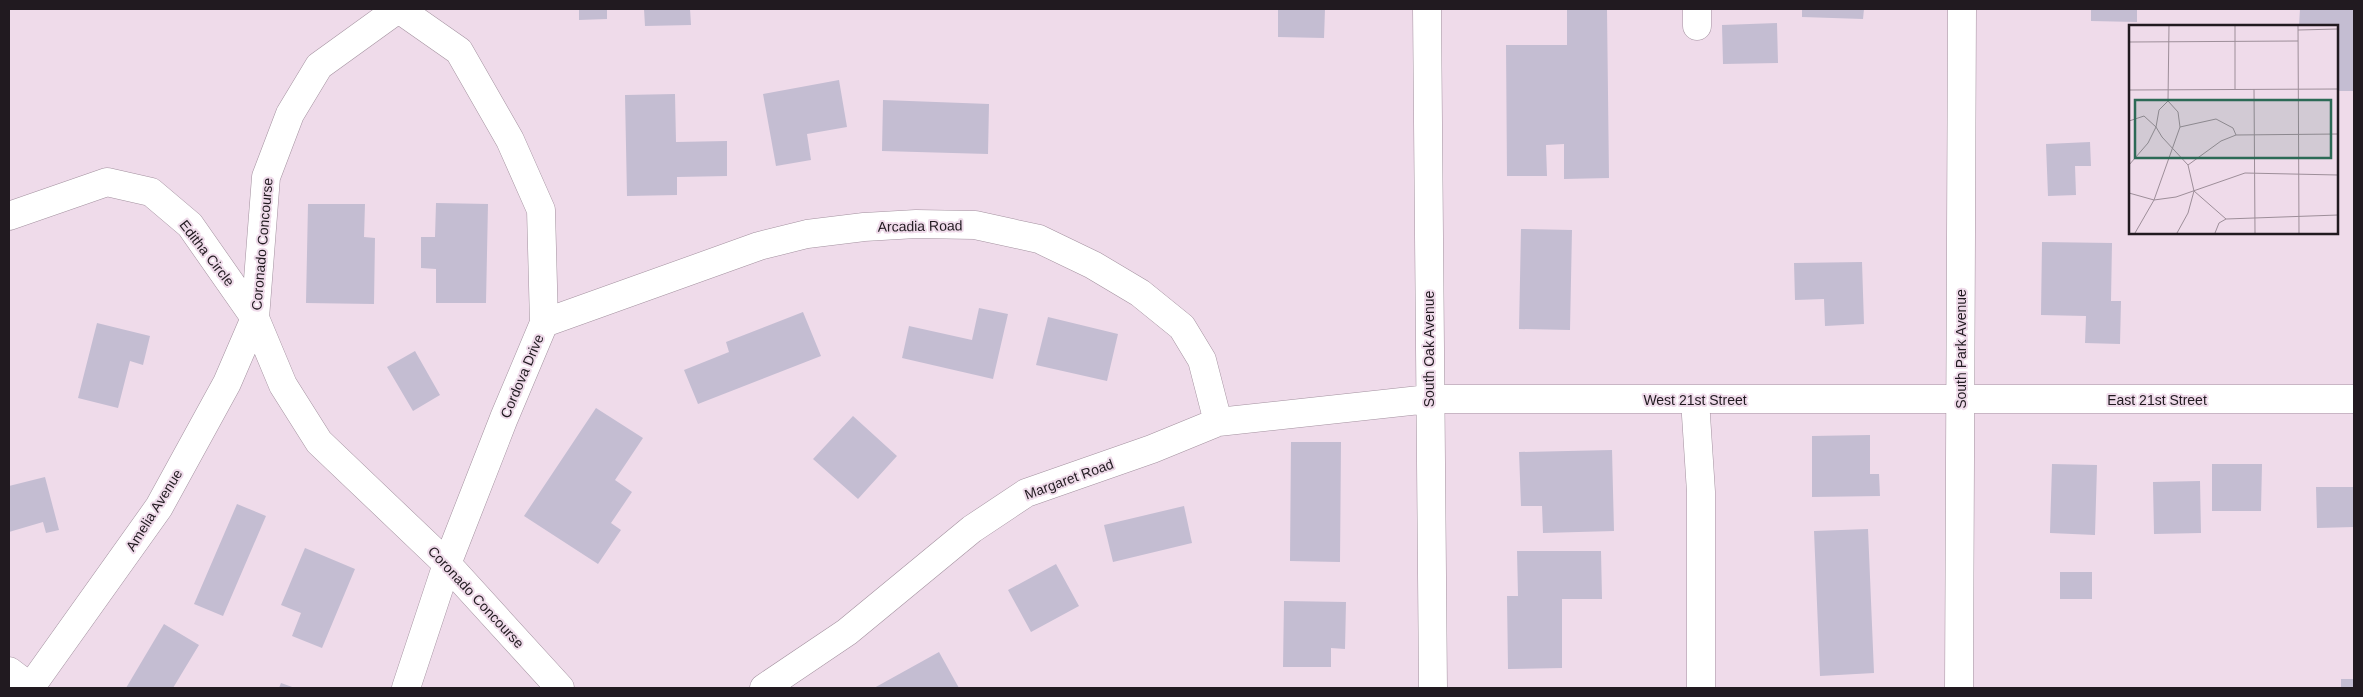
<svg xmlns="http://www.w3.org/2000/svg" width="2363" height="697" font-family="Helvetica,sans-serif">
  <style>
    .building { fill: #c4bdd2 }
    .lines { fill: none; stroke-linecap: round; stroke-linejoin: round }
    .minor-casing { stroke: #a3919f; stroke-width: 29 }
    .minor { stroke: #fff; stroke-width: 28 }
    .labels { text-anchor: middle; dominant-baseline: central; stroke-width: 4; stroke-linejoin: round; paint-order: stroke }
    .street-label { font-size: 14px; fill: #211a20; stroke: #efdbea }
    .inset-road { fill: none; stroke: #9d8e99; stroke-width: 1 }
    .view { fill: #2c6a56; fill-opacity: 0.15; stroke: #2c6a56; stroke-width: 2.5 }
    .inset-edge { fill: none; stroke: #211a20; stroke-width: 2.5 }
  </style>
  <rect width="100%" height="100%" fill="#efdbea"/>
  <path class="building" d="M579 9H607V19L579 20Z
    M644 9H690L691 25 645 26Z
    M1278 9H1325L1324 38 1278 37Z
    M1567 9H1607L1609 178 1564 179V144L1546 145 1547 176H1507L1506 45H1567Z
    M1802 9H1864L1863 19 1802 17Z
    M2091 9H2137V22L2091 21Z
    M2300 9H2354V91H2337V26H2299Z
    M1777 23 1778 63 1723 64 1722 25Z
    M839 80 847 127 807 134 811 160 776 166 763 94Z
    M675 94 676 142 727 141V176L677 177V195L627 196 625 95Z
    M883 100 989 104 988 154 882 151Z
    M2090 142 2091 166H2075L2076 195 2048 196 2046 144Z
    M436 203 488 204 486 303H436V269L421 268V237H435Z
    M308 204H365L364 237 375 238 374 304 306 303Z
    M1521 229 1572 230 1570 330 1519 329Z
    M2042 242 2112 243 2111 301H2121L2120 344 2085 343 2086 316 2041 315Z
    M1862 262 1864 324 1825 326 1824 299 1795 300 1794 263Z
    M979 308 1008 314 993 379 902 358 909 326 972 340Z
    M803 312 821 356 698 404 684 370 729 352 726 342Z
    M1048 317 1118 334 1107 381 1036 365Z
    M97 323 150 336 143 365 130 361 118 408 78 398Z
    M415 351 440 395 413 411 387 367Z
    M596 408 643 438 615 480 632 492 611 523 621 530 598 564 524 516Z
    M853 416 897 456 858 499 813 459Z
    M1870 435V474H1879L1880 496 1812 497V436Z
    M1291 442H1341L1340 562 1290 561Z
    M1612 450 1614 531 1543 533 1542 506H1521L1519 452Z
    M2052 464 2097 465 2095 535 2050 533Z
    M2212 464H2262L2261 511H2212Z
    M45 477 59 530 46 533 43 522 9 532V486Z
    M2200 481 2201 533 2154 534 2153 482Z
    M2316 487H2354V527L2317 528Z
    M237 504 266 516 223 616 194 604Z
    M1184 506 1192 543 1113 562 1104 525Z
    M1868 529 1874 673 1820 676 1814 531Z
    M305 548 355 569 322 648 292 636 301 613 281 605Z
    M1517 551H1601L1602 599H1562V668L1508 669 1507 596H1518Z
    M1056 564 1079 606 1031 632 1008 590Z
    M2060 572H2092V599H2060Z
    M1284 601 1346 602 1345 649 1331 648V667H1283Z
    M164 624 199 645 173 688H126Z
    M939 652 959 688H874Z
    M2341 679H2354V688H2341Z
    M281 683 295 688H279Z"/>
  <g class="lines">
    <defs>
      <path id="minor" d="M398 9 319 66 290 114 266 177 255 318 283 385 319 442 447 564 560 688
        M399 9 459 51 510 140 541 210 544 323 504 418 447 564 406 688
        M1427 9 1433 688
        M1697 26V9
        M9 216 107 182 151 192 190 225 255 318 227 383 159 507 30 688
        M544 323 759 246 807 234 864 227 916 224 975 225 1039 239 1093 265 1140 293 1182 327 1202 360 1218 422
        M1695 400 1701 492V688
        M9 671 30 687
        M764 688 847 632 972 529 1026 493 1152 449 1218 422 1429 399H2354
        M1959 688 1962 9"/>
    </defs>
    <use href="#minor" class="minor-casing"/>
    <use href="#minor" class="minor"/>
  </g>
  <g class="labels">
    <g class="street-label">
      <text transform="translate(920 226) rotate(-1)">Arcadia Road</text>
      <text transform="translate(262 244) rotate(-85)">Coronado Concourse</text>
      <text transform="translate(207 253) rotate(52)">Editha Circle</text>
      <text transform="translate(1429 349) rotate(-90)">South Oak Avenue</text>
      <text transform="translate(1961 349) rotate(-90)">South Park Avenue</text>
      <text transform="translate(522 376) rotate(-67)">Cordova Drive</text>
      <text x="1695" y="400">West 21st Street</text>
      <text x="2157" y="400">East 21st Street</text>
      <text transform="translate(1069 479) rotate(-20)">Margaret Road</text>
      <text transform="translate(154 510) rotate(-58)">Amelia Avenue</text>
      <text transform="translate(476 597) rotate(47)">Coronado Concourse</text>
    </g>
  </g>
  <g transform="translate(2129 25)">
    <rect width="209" height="209" fill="#efdbea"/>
    <path class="inset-road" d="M40 0 39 76 30 85 27 102 33 112 59 140 65 166 59 188 48 208M106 0V64M169 0 170 208M169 5 209 4M0 17 169 16M125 64 126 208M0 65 209 64M0 96 15 91 27 102 19 118 0 140M51 102 87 94 104 103 107 110M59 140 92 116 107 110 209 109M65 166 97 194M0 168 25 175 47 172 116 148 209 150M6 208 25 175 51 102 49 87 39 76M86 208 90 198 97 194 209 190"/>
    <path class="view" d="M6 75H202V133H6Z"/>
    <rect width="209" height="209" class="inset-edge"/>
  </g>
  <rect width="2363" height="697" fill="none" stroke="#211a20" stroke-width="20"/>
</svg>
